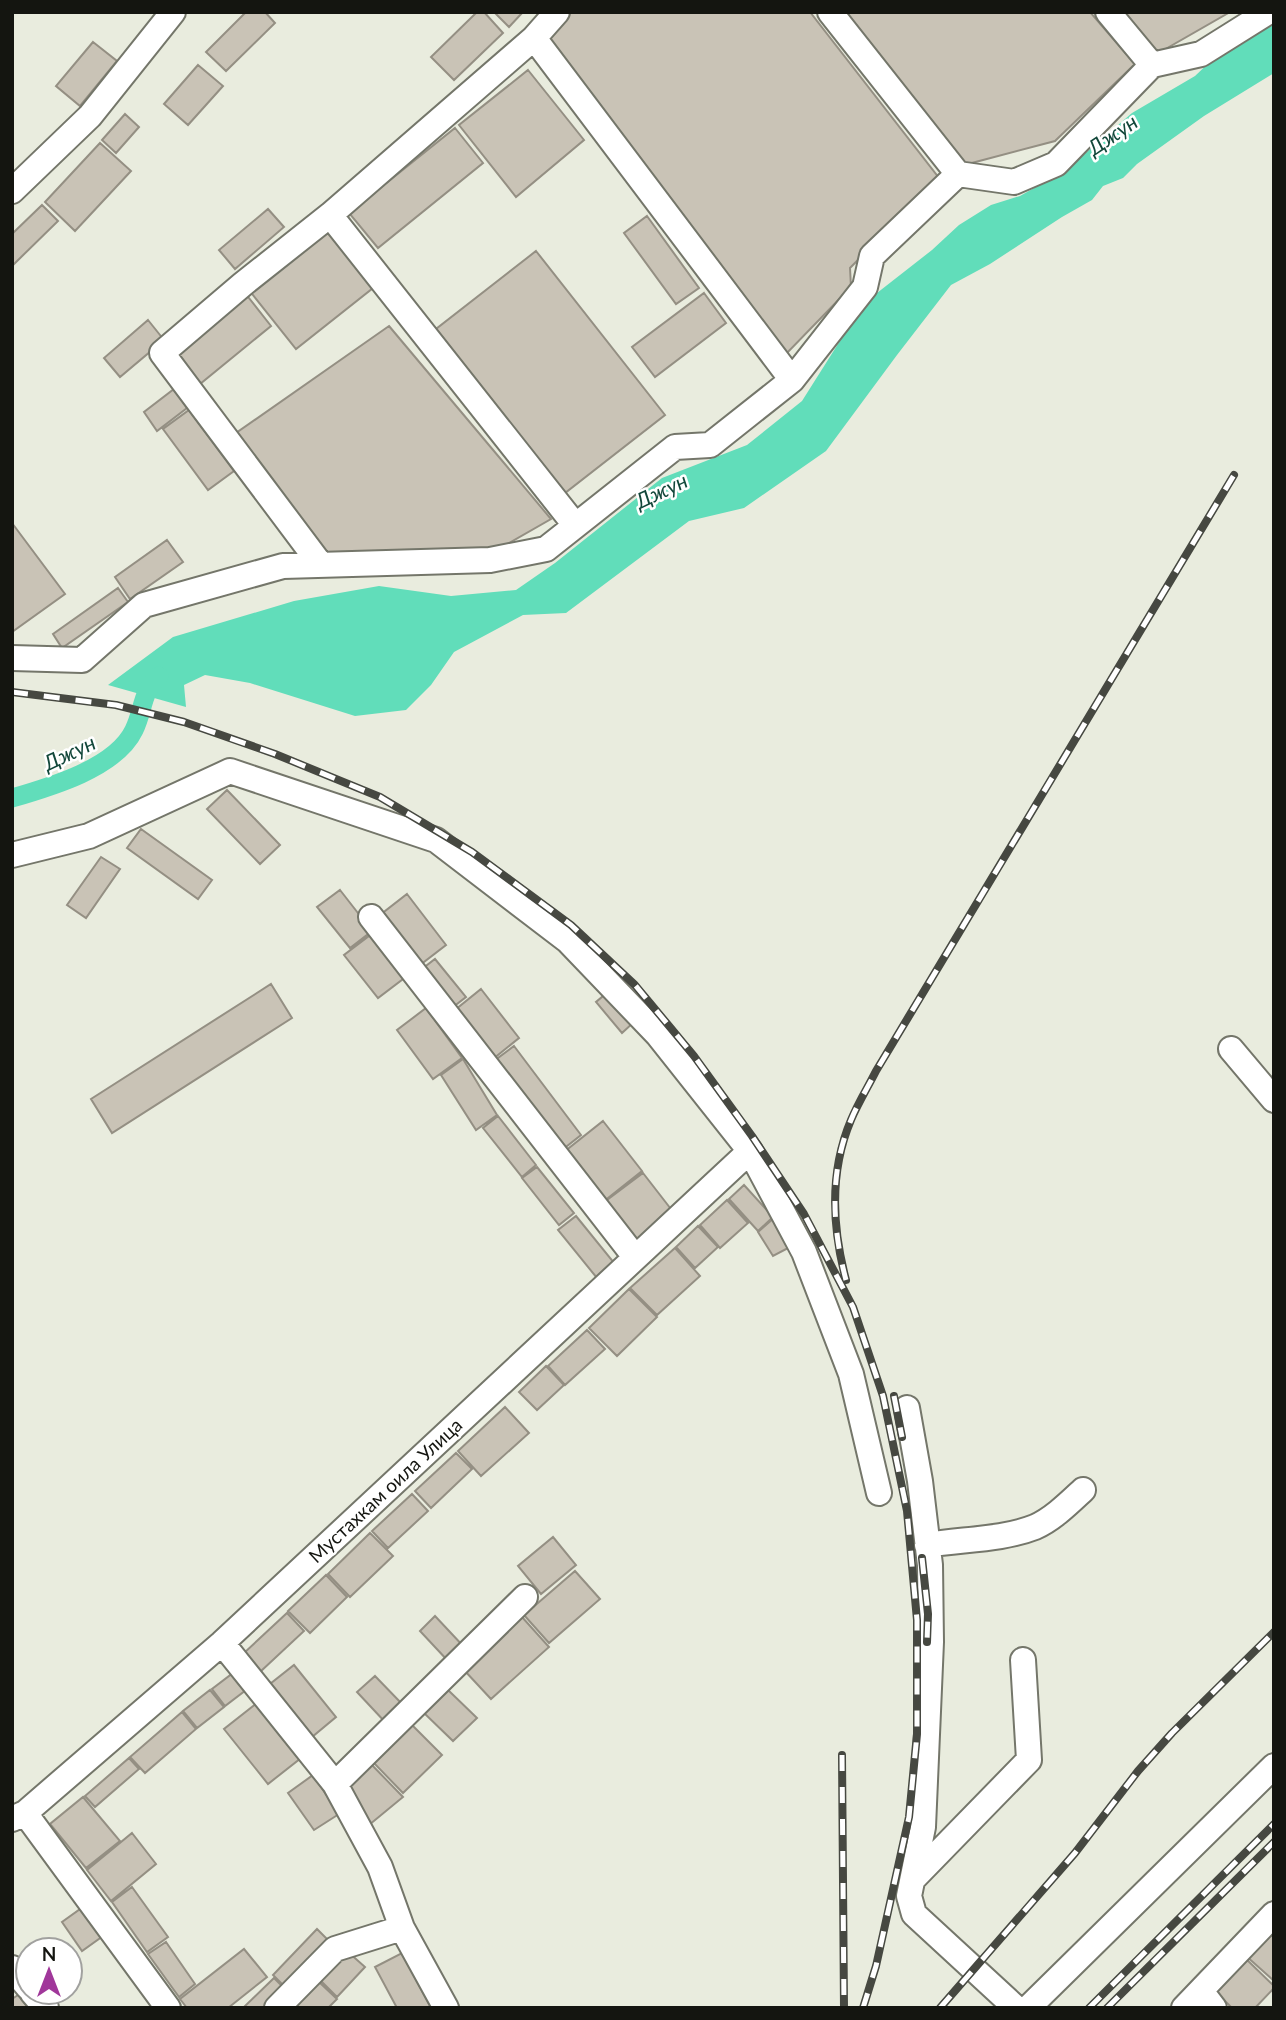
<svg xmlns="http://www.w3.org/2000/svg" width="1286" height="2020" font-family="Lato,sans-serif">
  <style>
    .water { fill: #61ddba }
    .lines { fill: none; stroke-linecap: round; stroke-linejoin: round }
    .canal { stroke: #61ddba; stroke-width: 19 }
    .building { fill: #c9c3b6; stroke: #948f83; stroke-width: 2 }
    .minor-casing { stroke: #74766a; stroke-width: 28 }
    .minor { stroke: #fff; stroke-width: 24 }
    .rail-casing { stroke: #464841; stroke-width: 8 }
    .rail { stroke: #fff; stroke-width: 5; stroke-dasharray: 16; stroke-linecap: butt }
    .labels { text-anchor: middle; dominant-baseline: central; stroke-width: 5; stroke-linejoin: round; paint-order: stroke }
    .street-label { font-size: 19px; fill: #141510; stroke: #fff }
    .water-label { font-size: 21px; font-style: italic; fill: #12473a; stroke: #fff }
  </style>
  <rect width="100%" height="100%" fill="#e9ecde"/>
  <path class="water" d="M1274 20V73L1204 116 1137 164 1123 178 1103 186 1092 200 1062 217 990 264 951 285 897 355 826 451 744 508 689 521 566 613 523 615 454 652 431 685 406 710 355 716 250 683 205 675 184 685 186 707 108 685 173 637 294 601 379 586 451 596 516 590 555 563 662 478 747 445 802 401 850 325 877 293 932 250 959 225 991 205 1020 196 1066 170 1132 113 1195 76 1215 57Z"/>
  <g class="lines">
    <path class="canal" d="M12 798C50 787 116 768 134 730 144 710 141 692 159 676"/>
  </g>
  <path class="building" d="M246 12H265L275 23 226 71 206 52Z
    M477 12H484L503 33 454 80 431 57Z
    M494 12H523L509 27Z
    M570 12H810L939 178 850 268 851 287 786 354 546 39Z
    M842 12H1090L1135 64 1055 141 964 165Z
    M1119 12H1230L1155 55Z
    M93 42 117 61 80 106 56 86Z
    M198 65 223 86 188 125 164 104Z
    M528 70 584 140 516 197 459 125Z
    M125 114 139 127 116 153 102 140Z
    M455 128 483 163 378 248 349 213Z
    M100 143 131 171 75 231 45 202Z
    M42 205 58 221 12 266V234Z
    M268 209 284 227 235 269 219 250Z
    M647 216 699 288 676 304 624 233Z
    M326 229 373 288 296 349 249 290Z
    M536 251 665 415 565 493 436 329Z
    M245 293 271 326 200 384 174 352Z
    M704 293 726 323 655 377 632 347Z
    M148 320 164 340 120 377 104 358Z
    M389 326 551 519 497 550 325 555 236 433Z
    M174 389 187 408 157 431 144 412Z
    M189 410 234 471 208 490 163 429Z
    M12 523 65 594 12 632Z
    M167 540 183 562 130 599 115 577Z
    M118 588 128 602 62 648 53 634Z
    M227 790 280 845 260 864 207 809Z
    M141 829 212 880 198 899 127 848Z
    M101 857 120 869 86 918 67 905Z
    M340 890 372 931 350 948 317 907Z
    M407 894 446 945 420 965 380 915Z
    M373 933 407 976 378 998 344 955Z
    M435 959 466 997 453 1007 422 969Z
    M271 984 292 1018 112 1133 91 1099Z
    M481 989 519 1038 493 1059 455 1010Z
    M608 992 634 1022 622 1033 596 1002Z
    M426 1008 462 1058 433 1079 397 1030Z
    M514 1046 581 1135 562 1150 494 1061Z
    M463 1059 497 1115 476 1130 441 1075Z
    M498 1116 536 1165 522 1177 483 1128Z
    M603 1121 642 1171 603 1202 564 1152Z
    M537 1167 574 1213 559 1225 522 1178Z
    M643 1173 674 1213 634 1243 603 1203Z
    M744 1185 773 1217 758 1231 729 1199Z
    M727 1200 748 1223 720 1248 700 1225Z
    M576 1216 615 1264 597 1278 558 1230Z
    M774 1218 790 1247 773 1256 758 1232Z
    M698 1226 718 1247 695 1268 676 1247Z
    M675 1248 700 1276 657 1315 630 1288Z
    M629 1289 657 1317 617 1356 589 1328Z
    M587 1330 605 1349 565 1385 548 1366Z
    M546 1366 564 1385 537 1410 519 1392Z
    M505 1407 529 1433 481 1476 458 1451Z
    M456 1453 472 1469 431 1508 415 1491Z
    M412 1494 428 1511 388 1548 372 1531Z
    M370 1533 393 1556 350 1597 328 1574Z
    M553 1537 576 1565 541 1594 518 1566Z
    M575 1571 600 1599 549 1643 524 1615Z
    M326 1575 347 1597 310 1633 288 1611Z
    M287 1613 304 1631 260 1672 244 1653Z
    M435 1616 465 1648 449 1662 420 1631Z
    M522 1617 549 1647 491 1699 464 1670Z
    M294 1665 336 1717 312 1737 270 1684Z
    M233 1673 246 1690 225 1706 212 1689Z
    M375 1676 404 1706 386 1723 357 1692Z
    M447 1689 477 1718 453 1741 424 1713Z
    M210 1690 224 1707 197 1728 183 1711Z
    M257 1703 301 1758 268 1784 224 1729Z
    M182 1712 196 1729 145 1773 130 1757Z
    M410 1723 442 1755 403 1793 372 1761Z
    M129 1758 139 1769 95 1807 85 1796Z
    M370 1763 403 1797 369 1825 347 1786Z
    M313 1775 339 1814 314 1830 288 1793Z
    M83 1797 120 1841 86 1868 50 1824Z
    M132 1833 156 1864 111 1901 87 1870Z
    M132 1887 168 1937 147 1952 112 1902Z
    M83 1907 103 1936 82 1951 62 1922Z
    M1274 1925V1981L1245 1955Z
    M317 1929 329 1941 285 1987 273 1975Z
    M166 1942 195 1984 179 1997 148 1954Z
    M244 1949 267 1977 228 2008H187L180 1999Z
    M347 1951 365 1967 337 1997 320 1980Z
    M402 1953 431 2008H397L375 1967Z
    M1243 1956 1274 1986V1988L1255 2008H1232L1212 1988Z
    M274 1978 284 1988 264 2008H243Z
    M319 1982 337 1999 328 2008H293Z
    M18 1995 28 2008H12V1999Z"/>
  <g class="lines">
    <defs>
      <path id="minor" d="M830 12 958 174 1014 182 1056 164 1152 65 1201 54 1268 12
        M1108 12 1152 65
        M534 38 792 380
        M12 191 90 116 173 12
        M330 215 575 525
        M321 565 162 353 243 284 330 215 534 38 557 12
        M12 658 82 660 144 605 283 566 490 560 546 549 675 447 710 445 792 380 865 287 872 256 958 174
        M12 855 89 836 230 771 436 840 568 941 658 1035 750 1151 804 1252 851 1374 879 1493
        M371 917 635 1257
        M1231 1049 1274 1100
        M907 1408 920 1481 930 1565 931 1642 923 1827 909 1896 914 1914 1016 2008
        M927 1545C962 1539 1002 1540 1035 1527 1053 1519 1069 1503 1083 1490
        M222 1643 335 1784 380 1867 402 1928 446 2008
        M335 1784 525 1597
        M25 1813 168 2008
        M12 1819 25 1813 222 1643 750 1151
        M913 1879 1029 1760 1023 1660
        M12 1968 28 1987
        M1201 1991 1214 2008
        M32 1992 46 2008
        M277 2008 335 1949 402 1928
        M1028 2008 1274 1766
        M1184 2008 1274 1914"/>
    </defs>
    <use href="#minor" class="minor-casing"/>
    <use href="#minor" class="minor"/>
    <defs>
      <path id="rail" d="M12 692 116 705 184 722 275 754 380 797 472 852 571 925 635 985 694 1056 752 1136 804 1214 853 1307 883 1396 907 1511 917 1620V1734L909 1817 876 1966 863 2008
        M846 1280C832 1227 829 1172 851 1120 858 1103 868 1087 876 1071L1234 475
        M894 1396 902 1437
        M922 1558 928 1614 927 1642
        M842 1755 844 2008
        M940 2008 1075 1853 1138 1771 1172 1733 1274 1632
        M1089 2008 1274 1824
        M1107 2008 1274 1842"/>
    </defs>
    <use href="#rail" class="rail-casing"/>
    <use href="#rail" class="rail"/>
  </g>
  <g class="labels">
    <g class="street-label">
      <text transform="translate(385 1490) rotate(-43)">Мустахкам оила Улица</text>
    </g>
    <g class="water-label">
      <text transform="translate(1112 134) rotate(-34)">Джун</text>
      <text transform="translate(661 490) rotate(-25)">Джун</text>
      <text transform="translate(69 752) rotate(-25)">Джун</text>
    </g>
  </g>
  <rect width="1286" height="2020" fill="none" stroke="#141510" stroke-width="28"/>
  <g transform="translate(49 1971)"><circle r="33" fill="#ffffff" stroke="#a1a19f" stroke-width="2"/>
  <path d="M0-5L12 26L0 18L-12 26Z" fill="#a0379a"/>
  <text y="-10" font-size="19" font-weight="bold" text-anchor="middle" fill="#141510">N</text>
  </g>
</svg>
